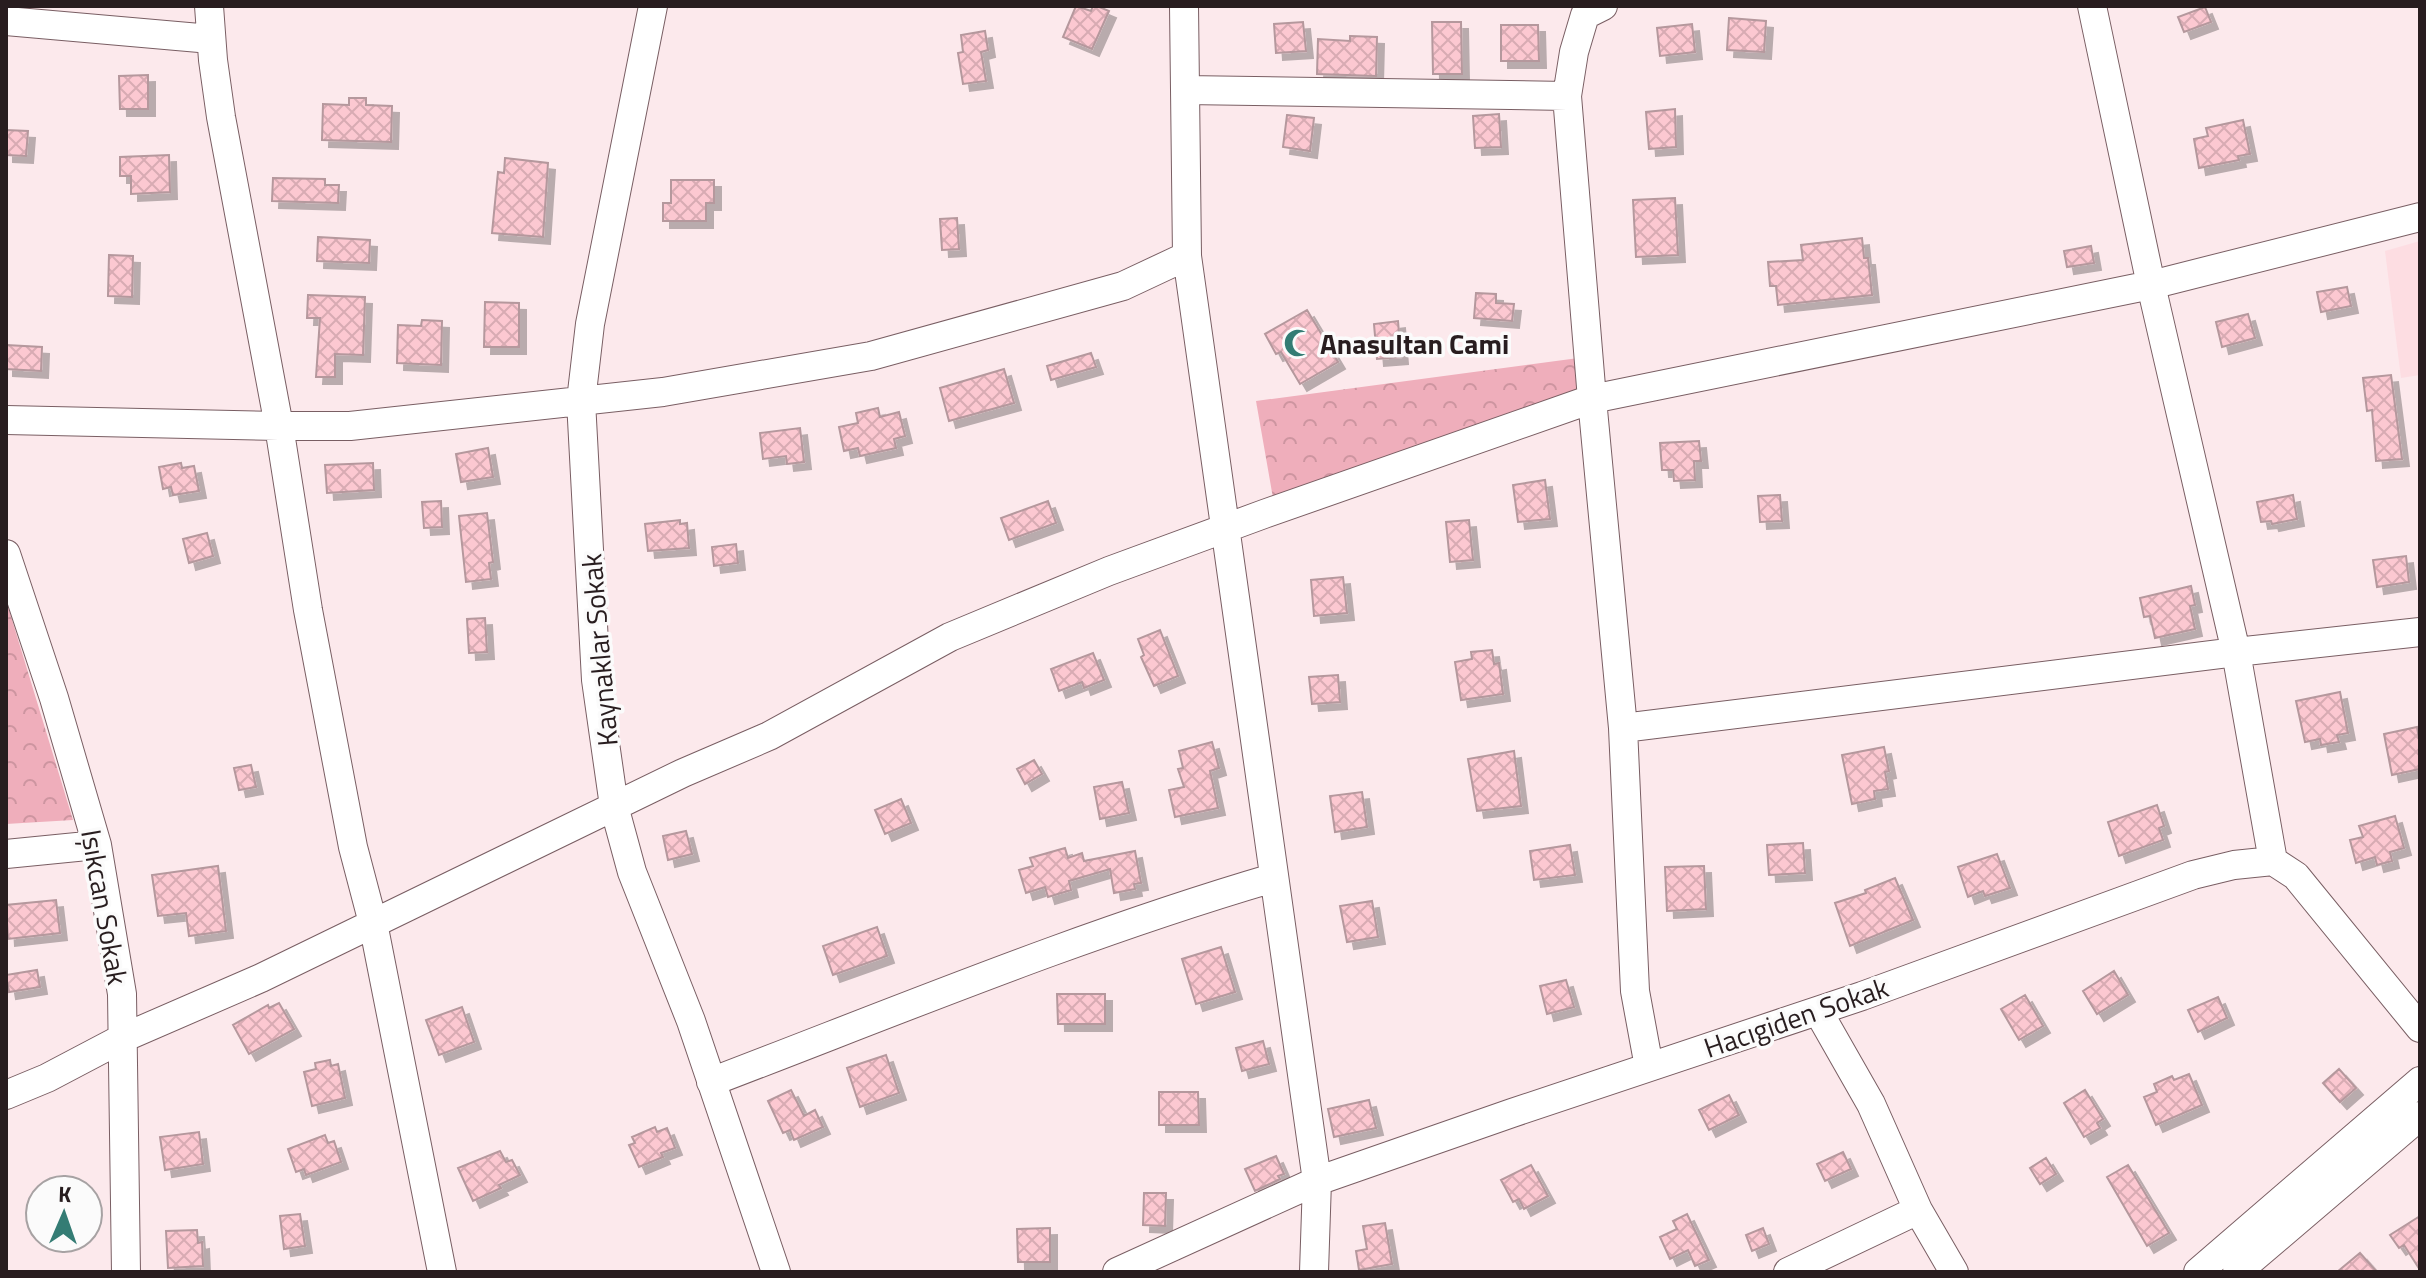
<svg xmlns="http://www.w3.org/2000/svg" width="2426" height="1278" font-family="'Titillium Web',sans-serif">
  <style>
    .built { fill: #fddde2 }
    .forest { fill: url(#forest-crowns) }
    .building { fill: url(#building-cross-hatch); stroke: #b5989d; stroke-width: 2; filter: url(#shadow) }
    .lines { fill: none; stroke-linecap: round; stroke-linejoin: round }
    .minor-casing { stroke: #795e63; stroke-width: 30 }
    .minor { stroke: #fff; stroke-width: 28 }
    .labels { text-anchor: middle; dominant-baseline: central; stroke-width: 7; stroke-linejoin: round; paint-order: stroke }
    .poi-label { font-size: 28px; font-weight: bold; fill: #281d1f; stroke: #fbfbfb; text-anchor: start }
    .street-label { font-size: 28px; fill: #281d1f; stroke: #fbfbfb }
  </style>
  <defs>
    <pattern id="forest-crowns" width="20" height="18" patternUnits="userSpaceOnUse" patternTransform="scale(2)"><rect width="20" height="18" fill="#efaebb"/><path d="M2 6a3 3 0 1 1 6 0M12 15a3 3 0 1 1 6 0" fill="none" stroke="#cd95a0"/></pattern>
    <pattern id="building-cross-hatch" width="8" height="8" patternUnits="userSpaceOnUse" patternTransform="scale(2)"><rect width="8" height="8" fill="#fcc8d1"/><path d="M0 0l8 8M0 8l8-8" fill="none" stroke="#d8abb3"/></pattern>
    <filter id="shadow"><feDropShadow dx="7" dy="7" stdDeviation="0" flood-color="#0004"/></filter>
  </defs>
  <rect width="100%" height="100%" fill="#fce9ec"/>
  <path class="built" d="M2420 241V375L2401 378 2385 251Z"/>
  <path class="forest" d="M1586 357 1587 386 1273 498 1256 401Z
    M6 600 73 820 6 824Z"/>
  <path class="building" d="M1076 6 1091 11 1093 6H1097L1109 11 1092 49 1063 37Z
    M2205 7 2211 22 2184 32 2178 17Z
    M1729 18 1766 21 1764 52 1727 50Z
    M1303 22 1306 51 1276 53 1274 24Z
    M1432 22H1461L1462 74H1433Z
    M1692 24 1695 52 1660 56 1657 28Z
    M1501 25H1538L1539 61H1501Z
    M985 31 988 50 981 52 986 81 963 84 958 53 963 52 961 35Z
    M1350 36 1377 37 1376 76 1317 74 1318 39 1350 41Z
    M148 75V109H120L119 76Z
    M349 98H366V105L392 106 391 142 322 140 323 104 349 105Z
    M1675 109 1676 147 1649 149 1646 112Z
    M1499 114 1501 147 1475 148 1473 116Z
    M1287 115 1314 118 1310 151 1283 147Z
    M2243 120 2250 154 2238 156 2239 160 2199 168 2194 139 2208 136 2206 128Z
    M6 130 28 131 26 156 6 155Z
    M169 155 170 192 131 194V176H120V157Z
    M505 158 548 163 543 237 492 233 498 172 504 173Z
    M273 178 325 179V185H339L338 203 272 201Z
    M671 180H714V203H706V221H663V203H671Z
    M1675 198 1678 255 1636 257 1633 200Z
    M957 218 959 249 942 250 940 219Z
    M318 237 370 240 369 263 317 261Z
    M1862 238 1864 258H1868L1872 295 1778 305 1776 286H1770L1768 262 1803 260 1801 245Z
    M2091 246 2094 263 2067 267 2064 251Z
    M109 255 133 256 132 297 108 296Z
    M2347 287 2351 306 2321 312 2317 292Z
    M1476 293 1496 294V303L1514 304 1512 321 1474 318Z
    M308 295 365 297 363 355 335 354V377H316L320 318H307Z
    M485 302 519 303V347H484Z
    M1307 310 1338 362 1300 384 1281 352 1276 354 1265 334Z
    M2248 314 2255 338 2222 347 2216 322Z
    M422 320 442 321 441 365 397 363 398 325 421 326Z
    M1398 321 1401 357 1377 359 1374 324Z
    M6 345 42 347 41 371 6 369Z
    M1091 353 1096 367 1051 380 1047 366Z
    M1004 369 1014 403 949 421 940 388Z
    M2391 375 2402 459 2376 461 2372 410 2367 411 2363 378Z
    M878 408 880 417 899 412 905 436 894 439 896 448 860 456 858 448 844 451 839 427 858 423 856 413Z
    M800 428 804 462 787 464 786 456 763 459 760 433Z
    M1699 441 1701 461H1694L1695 480 1674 481 1673 470H1662L1660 443Z
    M488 448 493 477 461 482 456 454Z
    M181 463 182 468 194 466 199 491 173 495 171 487 163 489 159 467Z
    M373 463 374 490 327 493 325 465Z
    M1545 480 1550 519 1518 522 1513 485Z
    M1780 495 1782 521 1760 522 1758 496Z
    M2293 495 2297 519 2272 524 2271 521 2261 522 2257 502Z
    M441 501 442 527 424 528 422 502Z
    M1048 501 1056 523 1009 540 1001 518Z
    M487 513 493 562 489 563 491 579 466 582 459 516Z
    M680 520V524L687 523 689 548 648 551 645 524Z
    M1469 520 1473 560 1450 562 1446 522Z
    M207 533 213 556 189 563 183 539Z
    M736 544 738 563 714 566 712 547Z
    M2406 556 2409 582 2377 587 2373 560Z
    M1343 577 1347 613 1314 616 1311 580Z
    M2191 586 2195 605 2190 606 2195 629 2155 638 2150 616 2144 617 2140 598Z
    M485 618 487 652 469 653 467 619Z
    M1160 630 1178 676 1154 686 1141 657 1144 655 1138 639Z
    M1492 650 1494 664 1499 663 1503 694 1461 700 1455 662 1472 659 1471 652Z
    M1093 653 1104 680 1084 688 1082 682 1059 691 1051 669Z
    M1338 675 1340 702 1312 704 1309 677Z
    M2340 692 2348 733 2337 735 2339 742 2321 745 2320 739 2305 742 2296 701Z
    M2417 727 2420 744V769L2392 775 2384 734Z
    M1212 742 1219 768 1210 771 1218 808 1175 817 1169 790 1184 787 1178 769 1183 768 1179 751Z
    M1884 747 1889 771 1885 772 1888 789 1874 791 1875 799 1852 804 1842 755Z
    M1514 751 1521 806 1477 811 1468 759Z
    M1034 760 1042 774 1025 784 1017 769Z
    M251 765 256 787 239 790 234 768Z
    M1122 782 1129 813 1100 819 1094 787Z
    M1362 792 1367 827 1335 832 1330 796Z
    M901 799 911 823 885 834 875 810Z
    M2157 805 2164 826 2159 828 2163 840 2119 856 2108 822Z
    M2395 816 2404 848 2390 852 2392 861 2377 865 2375 857 2356 863 2350 840 2363 837 2359 826Z
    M686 831 692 854 668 860 663 836Z
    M1803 843 1805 873 1769 875 1767 845Z
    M1570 845 1575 875 1534 880 1530 851Z
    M1065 848 1068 858 1082 853 1084 861 1135 851 1141 883 1134 884 1135 889 1114 893 1110 869 1069 881 1071 890 1048 897 1045 887 1026 893 1019 870 1033 866 1030 858Z
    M1997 854 2010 888 1985 896 1983 891 1968 897 1958 867Z
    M218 866 226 931 189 936 186 913 158 916 152 875Z
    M1704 866 1706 909 1667 911 1665 867Z
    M1895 878 1913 920 1850 946 1835 903 1866 893 1865 890Z
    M56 900 60 933 8 939 6 905Z
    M1372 901 1378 937 1347 942 1340 906Z
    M877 927 887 956 833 975 823 946Z
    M1221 947 1235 992 1196 1004 1182 959Z
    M37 970 40 987 9 992 6 975Z
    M2114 971 2128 995 2097 1014 2083 991Z
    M1566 980 1574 1007 1547 1014 1540 986Z
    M1057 994H1105V1024H1058Z
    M2025 995 2043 1026 2019 1040 2001 1009Z
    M2218 997 2227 1018 2198 1032 2188 1010Z
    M279 1003 294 1029 249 1054 233 1025 268 1005 269 1008Z
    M462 1007 474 1042 439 1055 426 1020Z
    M1263 1041 1269 1064 1242 1071 1236 1048Z
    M886 1055 899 1093 860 1107 847 1068Z
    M330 1060 331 1066 338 1064 345 1098 312 1106 304 1072 316 1069 315 1063Z
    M2339 1069 2356 1088 2340 1102 2323 1083Z
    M2189 1074 2202 1105 2156 1125 2144 1097 2157 1092 2154 1084 2172 1076 2174 1080Z
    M791 1090 804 1116 815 1110 823 1127 794 1140 790 1130 783 1133 768 1101Z
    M2085 1090 2103 1119 2097 1123 2100 1128 2084 1137 2064 1103Z
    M1159 1092H1198L1199 1125H1159Z
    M1729 1095 1739 1115 1709 1130 1699 1110Z
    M1369 1100 1376 1128 1334 1137 1328 1109Z
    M655 1127 657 1132 667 1128 675 1148 661 1153 663 1157 639 1167 629 1145 635 1143 632 1137Z
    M199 1132 203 1164 165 1170 160 1137Z
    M325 1135 328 1143 334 1141 341 1162 306 1175 304 1169 296 1172 288 1149Z
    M500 1151 506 1162 512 1160 520 1175 499 1185 501 1188 473 1201 458 1168Z
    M1843 1152 1851 1169 1825 1181 1817 1164Z
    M1276 1156 1284 1174 1278 1176 1280 1179 1255 1191 1245 1169Z
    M2046 1158 2056 1174 2040 1184 2030 1168Z
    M1531 1165 1548 1196 1524 1209 1519 1199 1513 1202 1501 1180Z
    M2128 1165 2169 1233 2147 1246 2107 1177Z
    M1144 1193H1166L1165 1226 1143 1225Z
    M300 1214 305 1246 284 1249 280 1216Z
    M1687 1214 1709 1260 1695 1266 1688 1250 1670 1259 1660 1237 1677 1229 1673 1221Z
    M2420 1216V1270L2404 1245 2399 1248 2390 1235Z
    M1385 1223 1392 1264 1359 1270 1356 1251 1367 1249 1363 1226Z
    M1050 1228V1262H1018L1017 1229Z
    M1763 1228 1769 1244 1752 1251 1746 1235Z
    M197 1230 198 1243 202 1242 203 1266 168 1268 166 1231Z
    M2360 1253 2377 1272H2337Z"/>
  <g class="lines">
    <defs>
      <path id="minor" d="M209 6 213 60 221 117 279 426H350L663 392 871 356 1123 286 1187 256
        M653 6 590 324 581 401 596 680 614 806 632 872 691 1021 776 1272
        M1184 6 1187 256 1317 1181 1314 1272
        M2092 6 2151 285 2236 652 2273 861
        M6 21 211 39
        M1185 90 1567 96 1574 52 1585 15 1603 6
        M1567 96 1592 399 1623 728 2236 652 2420 632
        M6 420 279 426 308 610 353 847 373 923 442 1272
        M6 554 54 698 97 845 122 994 126 1272
        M1623 728 1635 991 1649 1067
        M6 854 97 845
        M1818 1011 1871 1104 1918 1210 1954 1272
        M711 1082C897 1011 1082 934 1273 878
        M6 1095 47 1078 123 1038 261 978 683 773 769 736 950 637 1109 571 1264 514 1592 399 2151 285 2420 217
        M1117 1272 1317 1181 1512 1113 1862 996 2193 875 2234 865 2273 861 2296 876 2420 1028
        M1788 1272 1918 1210
        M2198 1272 2420 1081
        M2237 1272 2420 1116"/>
    </defs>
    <use href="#minor" class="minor-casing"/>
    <use href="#minor" class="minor"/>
  </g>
  <defs>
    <symbol id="mosque-bare" viewBox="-9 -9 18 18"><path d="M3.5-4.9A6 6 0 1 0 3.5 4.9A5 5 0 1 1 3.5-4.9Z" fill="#347c74" stroke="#fbfbfb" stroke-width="2.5" paint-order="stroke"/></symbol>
  </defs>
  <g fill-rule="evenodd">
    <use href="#mosque-bare" x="1278" y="323" width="40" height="40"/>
  </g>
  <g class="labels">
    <g class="poi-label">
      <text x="1320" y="343">Anasultan Cami</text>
    </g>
    <g class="street-label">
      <text transform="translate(599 650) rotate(-95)">Kaynaklar Sokak</text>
      <text transform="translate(105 907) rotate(80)">Işıkcan Sokak</text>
      <text transform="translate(1796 1017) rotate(-19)">Hacıgiden Sokak</text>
    </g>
  </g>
  <rect width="2426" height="1278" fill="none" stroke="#281d1f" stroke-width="16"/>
  <g transform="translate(64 1214) rotate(2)"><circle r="38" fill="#fbfbfb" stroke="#a7a2a3" stroke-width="2"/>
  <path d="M0-6L14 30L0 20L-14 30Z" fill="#347c74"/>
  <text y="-12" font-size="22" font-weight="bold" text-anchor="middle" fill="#281d1f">K</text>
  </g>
</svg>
